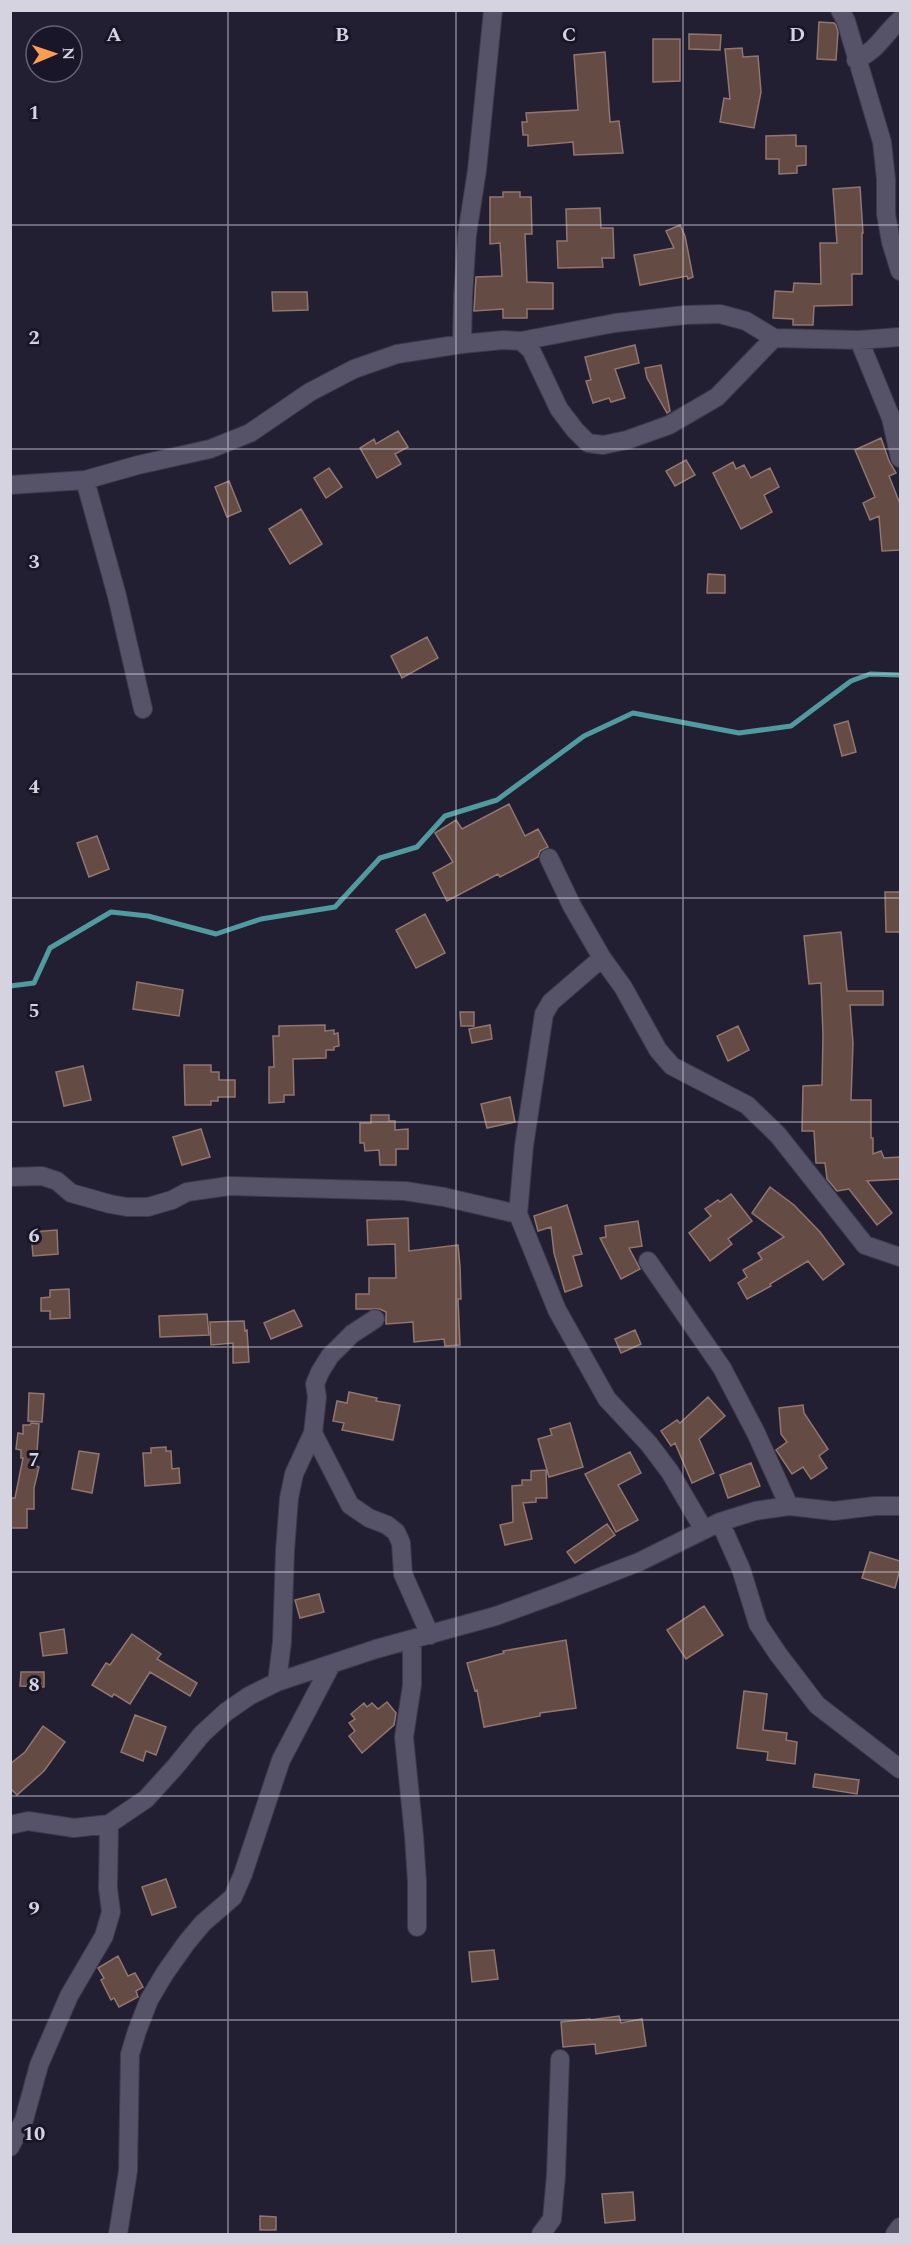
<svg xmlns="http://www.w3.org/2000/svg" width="911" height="2245" font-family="Spectral,serif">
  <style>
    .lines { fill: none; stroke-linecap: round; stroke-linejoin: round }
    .stream { stroke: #519aa0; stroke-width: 5 }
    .building { fill: #644b43; stroke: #92766e; stroke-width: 1.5 }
    .street-casing { stroke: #3d394a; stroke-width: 20 }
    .street { stroke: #565268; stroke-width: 18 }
    .grid { fill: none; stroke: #d5d3e0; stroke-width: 1.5; stroke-opacity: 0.55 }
    .grid-label { font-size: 20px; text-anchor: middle; font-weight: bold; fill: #d5d3e0; stroke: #1a1629; stroke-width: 6; stroke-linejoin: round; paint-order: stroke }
  </style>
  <rect width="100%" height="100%" fill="#231f33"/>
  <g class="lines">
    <path class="stream" d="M10 986 34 983 50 948 111 912 148 916 216 934 261 919 335 907 380 858 417 847 445 816 497 800 584 736 633 713 739 733 791 726 851 681 870 674 900 675"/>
  </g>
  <path class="building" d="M819 22 834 23 836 25 838 32 836 60 817 59Z
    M689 34 721 35 720 50 689 49Z
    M653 39H680V81L653 82Z
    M742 48 743 57 758 56 761 92 754 128 720 122 724 98 730 99 725 49Z
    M605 52 610 122 619 121 623 153 574 155 573 142 528 146V135H523L522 122H527L526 113 578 110 574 55Z
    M796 135V146H806V165L797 166V173L779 174V159H766V136Z
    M860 187 863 233H862V274H852V305L814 306 813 325H793V319L773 318 775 291 793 292 794 283 821 284 820 243H837L833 189Z
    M503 192H520V197H531L532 234H525L527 282 553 283V309H527V318H503V309L474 311 476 277 502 276 500 243 490 244V197H503Z
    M600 208 601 228H613L614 258H602L603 267 558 268 557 241H567L566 209Z
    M680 225 685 236 693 277 688 279 687 276 640 285 634 255 674 248 666 231Z
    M272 292H307L308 310 273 311Z
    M635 345 639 363 615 369 625 398 611 402 609 398 593 403 586 381 591 380 585 357Z
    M661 365 670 411 667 413 647 378 645 368Z
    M398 431 408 447 395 454 401 464 377 478 360 448 374 439 376 444Z
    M881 438 889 461 896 473 889 476 900 504V550L882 551 879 516 870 520 863 503 875 497 855 450Z
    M686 460 695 475 675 486 666 471Z
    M733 462 736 469 744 465 751 478 770 468 779 487 764 495 772 512 741 529 713 473Z
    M329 468 342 487 326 498 314 478Z
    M229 481 241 511 227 517 215 487Z
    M301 509 322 544 290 564 269 529Z
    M708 574 725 575V593H707Z
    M427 637 438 658 402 678 391 656Z
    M848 721 856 752 842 756 834 725Z
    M509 804 525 836 538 829 548 847 540 851 538 857 500 877 498 874 447 901 433 873 453 862 435 833 456 820 462 829Z
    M97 836 109 869 89 877 77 843Z
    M885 892H900V932H886Z
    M425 914 445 953 416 968 396 930Z
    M841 932 847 991H883V1005H850L853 1043 851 1100H871V1138H873V1154L881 1151 884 1158 900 1157V1179L867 1181 892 1213 877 1225 849 1189 837 1191 827 1179 825 1163H816L814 1131H802L803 1086 822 1085 823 1035 821 983 809 984 804 936Z
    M137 982 183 990 179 1016 133 1009Z
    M460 1012H474V1026H461Z
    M325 1025V1031L334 1030V1034L338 1033 339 1046 334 1047V1050H326V1058L293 1059 294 1095H284V1102L269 1103V1067H274L273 1036H279V1026Z
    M490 1025 492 1039 472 1043 469 1029Z
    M738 1026 749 1050 728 1061 717 1036Z
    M184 1065H211V1072H219V1080H235V1097H218V1101H211V1105H185Z
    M83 1066 91 1100 64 1106 56 1072Z
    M510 1097 515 1122 487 1128 481 1104Z
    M371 1115H389V1121H395V1130L408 1129V1149H396V1165H380L379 1150 365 1151 364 1143H360V1123H371Z
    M201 1129 210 1157 182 1165 173 1137Z
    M770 1187 794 1205 820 1232 844 1264 823 1280 808 1261 770 1284 771 1286 747 1299 738 1283 747 1277 743 1270 762 1259 758 1253 784 1237 752 1213Z
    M731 1194 752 1221 728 1239 732 1244 710 1261 689 1233 711 1216 705 1209 718 1200 720 1202Z
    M567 1205 582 1254 573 1256 582 1286 565 1292 554 1253 551 1227 538 1231 534 1216Z
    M408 1218 409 1251 458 1245 460 1266 461 1299H458L460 1345 445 1346 444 1339 414 1342 413 1322 386 1324V1312L380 1309H356V1294H369V1278H396L395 1244 368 1245 367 1220Z
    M638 1221 642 1246 629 1248 640 1269 621 1279 600 1238 606 1237 605 1226Z
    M57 1230 58 1254 33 1256 31 1232Z
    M69 1289 70 1318 50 1319V1311H41V1298L50 1297V1290Z
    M294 1310 302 1326 271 1339 264 1323Z
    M207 1314 209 1335 160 1337 159 1316Z
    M244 1321 245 1331 247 1330 249 1362 233 1363V1343L211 1345 210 1322Z
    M635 1330 641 1344 621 1353 615 1339Z
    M349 1392 377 1398 376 1401 400 1405 393 1440 342 1430 344 1423 333 1421 337 1401 347 1403Z
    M29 1393 44 1394 42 1422 28 1421Z
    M708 1397 725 1416 699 1439 714 1473 692 1483 675 1443 671 1446 661 1431 677 1420 680 1423Z
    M803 1405 804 1413 828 1449 819 1456 827 1468 811 1479 803 1467 792 1474 776 1450 787 1442 781 1434 779 1408Z
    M31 1423 39 1424 36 1466 39 1467 34 1488V1509H27V1528H10V1498H15L23 1458H21V1450L16 1449 18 1433 23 1434V1425H30Z
    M570 1423 583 1467 549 1477 538 1439 552 1435 550 1429Z
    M166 1447V1451H171L172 1469 179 1468 180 1483 145 1486 143 1453H151V1448Z
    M79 1451 99 1454 92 1493 72 1489Z
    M630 1452 641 1473 618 1485 638 1520 616 1532 585 1474Z
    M751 1463 760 1486 728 1498 720 1475Z
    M546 1470 547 1498H536V1502L523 1503 532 1539 505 1545 500 1525 513 1522 512 1486 522 1485V1480H531V1471Z
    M607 1524 615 1535 575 1563 567 1552Z
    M870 1552 900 1561V1569L895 1588 862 1578Z
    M319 1594 324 1612 300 1618 295 1600Z
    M704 1606 723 1635 686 1659 667 1630Z
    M64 1629 67 1653 43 1656 40 1633Z
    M132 1634 161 1654 157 1659 197 1683 190 1696 150 1672 130 1704 114 1694 112 1697 92 1685 106 1663 110 1665Z
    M566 1640 576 1708 540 1713V1716L484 1727 477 1690 475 1691 467 1663 504 1653 503 1651Z
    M21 1672H44V1687L20 1686Z
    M744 1691 767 1694 763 1730 787 1733 786 1740 797 1742 795 1764 767 1760 768 1752 737 1748Z
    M387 1702 396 1713 394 1725 362 1753 349 1736 355 1731 349 1723 355 1719 351 1714 364 1703 367 1707 372 1703 378 1709Z
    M135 1715 166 1727 156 1755 146 1751 143 1761 121 1752Z
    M43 1726 65 1742 44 1771 17 1795 10 1788V1764L25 1752Z
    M815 1774 859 1780 857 1794 813 1787Z
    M166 1879 176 1907 152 1915 142 1887Z
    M494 1950 498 1979 472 1982 469 1952Z
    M118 1956 128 1976 135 1973 143 1987 136 1991 138 1997 119 2007 114 1998 111 2000 101 1980 104 1978 98 1968Z
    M619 2016 621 2023 642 2019 646 2046 596 2054 595 2044 563 2047 561 2022 590 2019V2020Z
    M633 2192 635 2220 605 2223 602 2194Z
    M260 2216 276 2217V2230H260Z"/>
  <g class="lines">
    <defs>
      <path id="street" d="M840 10 846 21 882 142 886 179V214L891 242 900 271
        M856 60C879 49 883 35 900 20
        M859 340 891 418 900 458
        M521 341 615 323 685 315 720 314 746 321 774 338
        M462 344 463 297 467 235 477 170 493 10
        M85 480 117 596 143 709
        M10 485 85 480 138 465 210 449 250 433 310 392 354 369 397 354 462 344 503 340 521 341 531 350 559 409 575 430 588 443 603 445 627 440 669 425 717 397 774 338 859 340 900 337
        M549 858 572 906 602 958 623 987 658 1050 672 1066 747 1105 778 1135 865 1245 900 1257
        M602 958 551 1002 544 1014 524 1146 518 1214 557 1310 607 1399 649 1444 670 1472 704 1530
        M10 1177 42 1176 57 1181 71 1193 110 1204 127 1207H148L172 1200 187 1192 229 1186 405 1191 444 1197 518 1214
        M648 1261 722 1368 756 1433 789 1506
        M313 1433 350 1505 369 1518 387 1525 396 1532 401 1543 403 1574 430 1635
        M720 1522 741 1569 758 1624 778 1654 817 1705 900 1769
        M412 1639V1685L404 1737 414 1836 417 1882V1927
        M277 1682 282 1642 285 1551 289 1498 294 1474 313 1433 317 1397 315 1384 320 1372 330 1356 352 1334 375 1319
        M10 1825 28 1821 74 1828 109 1824 146 1799 175 1767 202 1734 226 1712 249 1696 277 1682 376 1649 496 1616 559 1593 639 1562 720 1522 755 1511 789 1506 834 1511 875 1506H900
        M10 2147 24 2120 39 2065 69 1996 104 1936 111 1912 108 1888 109 1824
        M118 2234 128 2171 130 2054 137 2031 149 2000 165 1973 187 1942 203 1923 233 1897 243 1874 281 1760 331 1665
        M541 2234 552 2219 556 2175 560 2059
        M895 2234 900 2227"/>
    </defs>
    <use href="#street" class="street-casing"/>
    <use href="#street" class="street"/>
  </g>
  <path class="grid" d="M228 10V2234M456 10V2234M683 10V2234M10 225H900M10 449H900M10 674H900M10 898H900M10 1122H900M10 1347H900M10 1572H900M10 1796H900M10 2020H900"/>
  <g class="grid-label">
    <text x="114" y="41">A</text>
    <text x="342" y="41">B</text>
    <text x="569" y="41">C</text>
    <text x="797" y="41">D</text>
    <text x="34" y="119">1</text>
    <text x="34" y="344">2</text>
    <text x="34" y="568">3</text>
    <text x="34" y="793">4</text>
    <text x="34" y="1017">5</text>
    <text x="34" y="1242">6</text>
    <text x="34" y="1466">7</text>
    <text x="34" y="1691">8</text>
    <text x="34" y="1915">9</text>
    <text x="34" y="2140">10</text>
  </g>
  <rect width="911" height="2245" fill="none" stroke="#d5d3e0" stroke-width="24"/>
  <g transform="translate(54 54) rotate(88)"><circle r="28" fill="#1a1629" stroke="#656272" stroke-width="1.5"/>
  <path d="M0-4.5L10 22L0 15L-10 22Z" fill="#fb9e51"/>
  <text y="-9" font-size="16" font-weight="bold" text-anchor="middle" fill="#d5d3e0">N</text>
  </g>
</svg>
